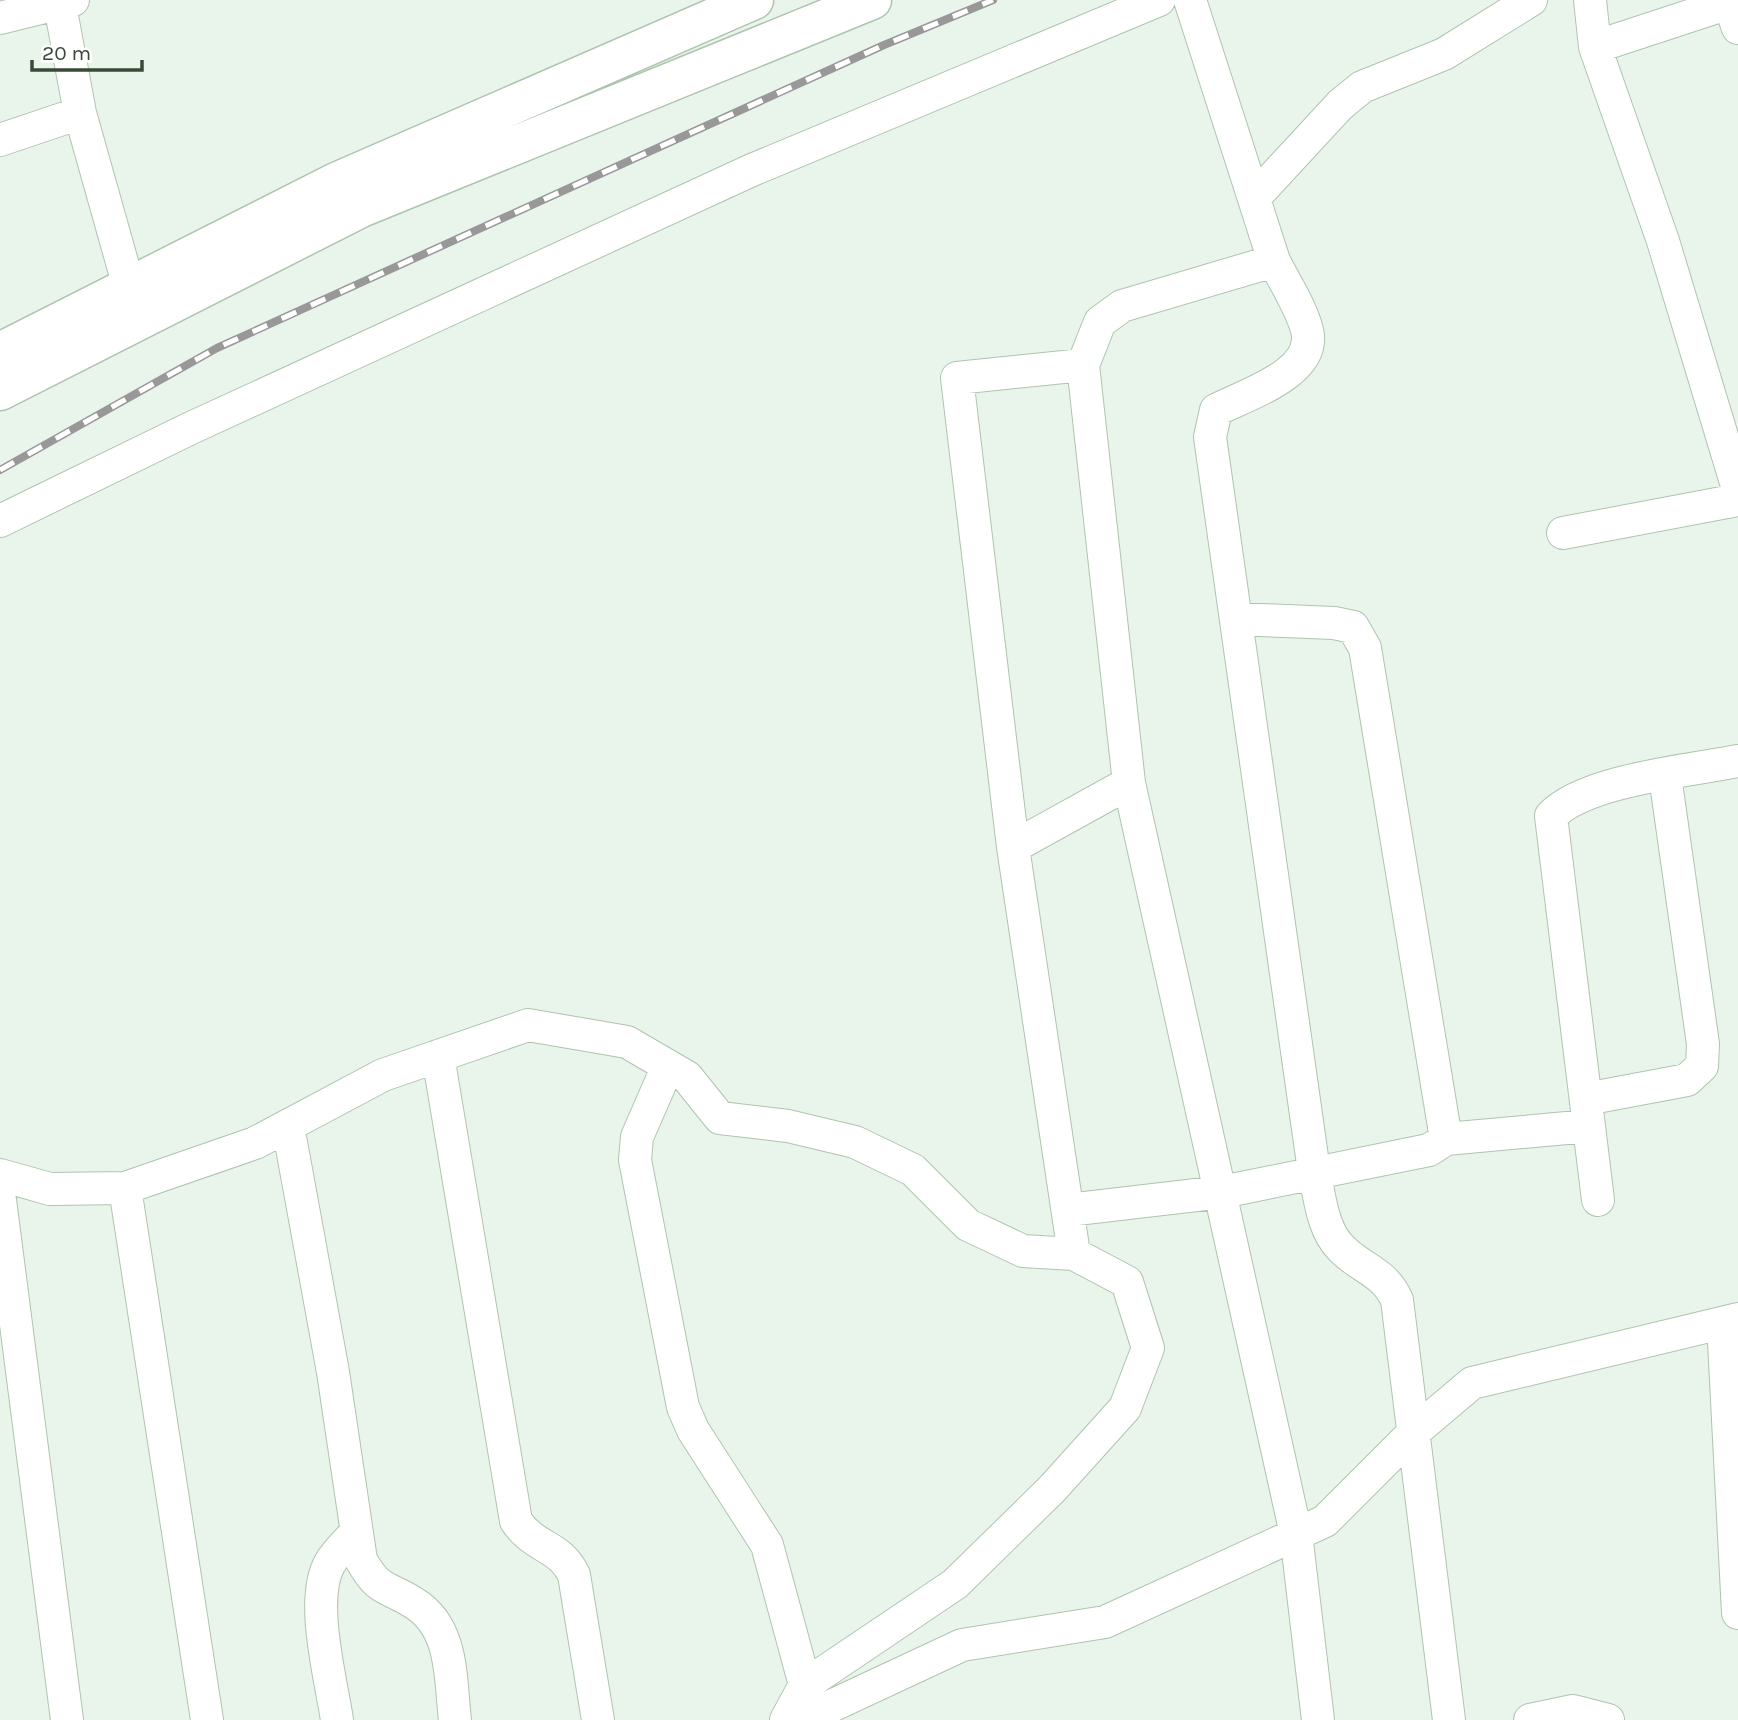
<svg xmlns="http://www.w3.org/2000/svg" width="1738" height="1720" font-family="Karla,sans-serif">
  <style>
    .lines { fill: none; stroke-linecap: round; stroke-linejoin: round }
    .minor-casing { stroke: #afc4af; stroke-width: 34 }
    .tertiary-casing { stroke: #afc4af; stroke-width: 41 }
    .minor { stroke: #fff; stroke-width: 32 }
    .tertiary { stroke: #fff; stroke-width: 38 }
    .rail-casing { stroke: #989898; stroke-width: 8 }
    .rail { stroke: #fff; stroke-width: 5; stroke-dasharray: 16; stroke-linecap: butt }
  </style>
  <rect width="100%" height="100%" fill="#e9f5ea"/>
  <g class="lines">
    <defs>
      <path id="minor" d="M1590 0 1595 47
        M0 18 73 0
        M1738 28 1729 3 1595 47 1663 241 1738 489
        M80 113 129 287
        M0 140 80 113 59 0
        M1254 198 1340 105 1362 87 1444 54 1531 0
        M1274 261C1285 283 1301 307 1307 330 1318 373 1245 395 1216 410L1210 437 1314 1171C1320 1197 1322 1229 1341 1248 1361 1269 1384 1271 1397 1300L1449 1720
        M0 521 191 428 752 170 1159 0
        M1563 533 1738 500
        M1129 783 1296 1534 1318 1720
        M1013 847 1129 783 1083 365
        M438 1056 516 1521C536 1550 559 1544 574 1575L598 1720
        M668 1066 637 1137 635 1160 683 1407 693 1430 767 1545 805 1685
        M1586 1099 1687 1080 1702 1066 1703 1044 1665 776
        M288 1126 333 1372 361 1560C379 1592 385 1585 414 1603 454 1628 450 1678 455 1720
        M1446 1139 1589 1126
        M0 1175 50 1189 125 1188 255 1143 383 1075 528 1025 627 1042 687 1077 720 1118 788 1126 855 1142 913 1170 968 1225 1023 1251 1074 1254 1127 1282 1148 1348 1125 1408 1052 1489 955 1584 805 1685 786 1720
        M125 1188 207 1720
        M0 1200 67 1720
        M1598 1200 1551 816C1585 780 1688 771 1738 761
        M1068 1210 1222 1192 1429 1150 1446 1139 1365 648 1353 627 1334 623 1236 619
        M1074 1254 1013 847 957 378 1083 365 1100 322 1122 306 1274 261 1190 0
        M1723 1323 1738 1613
        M337 1720C331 1679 309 1599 330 1563 336 1552 347 1543 355 1533
        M812 1720 827 1708 962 1645 1105 1622 1325 1521 1414 1432 1472 1383 1738 1319
        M1530 1720 1573 1711 1608 1720"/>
      <path id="tertiary" d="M0 352 336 182 754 0
        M0 391 361 208 872 0"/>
    </defs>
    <use href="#minor" class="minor-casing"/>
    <use href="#tertiary" class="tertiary-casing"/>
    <use href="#minor" class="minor"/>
    <use href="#tertiary" class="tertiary"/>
    <defs>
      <path id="rail" d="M0 470 217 348 884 45 993 0"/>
    </defs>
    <use href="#rail" class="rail-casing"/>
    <use href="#rail" class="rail"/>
  </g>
  <path d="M32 60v10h110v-10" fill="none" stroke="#394937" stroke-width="3.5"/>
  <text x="42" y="60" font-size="21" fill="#394937" stroke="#ffffff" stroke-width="5" paint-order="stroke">20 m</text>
</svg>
